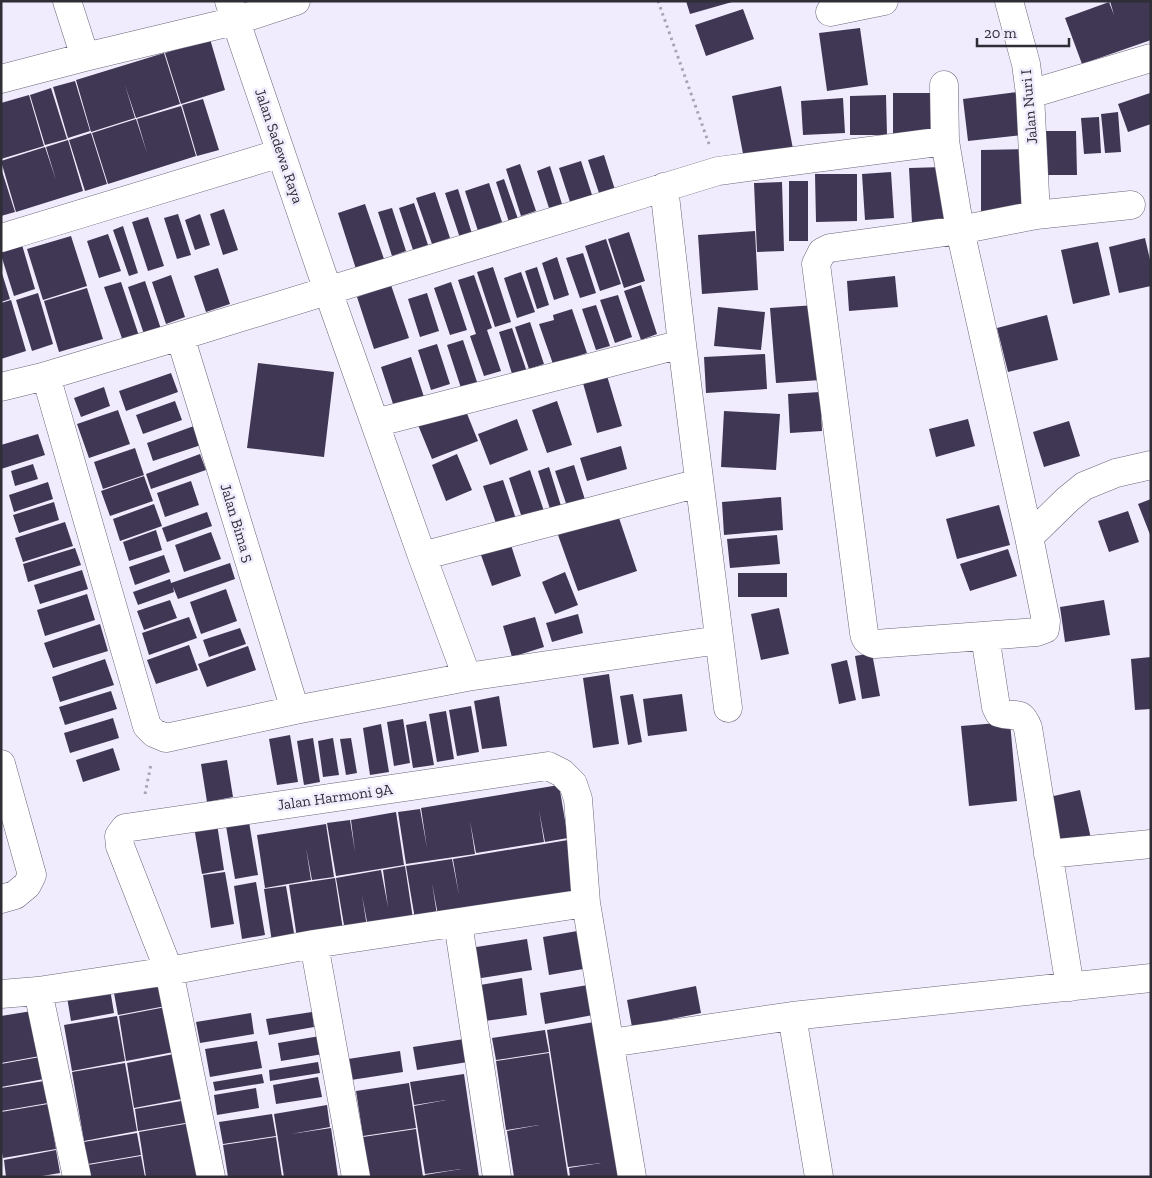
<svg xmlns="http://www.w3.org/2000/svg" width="1152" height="1178" font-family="'Zilla Slab',serif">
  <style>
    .building { fill: #403755 }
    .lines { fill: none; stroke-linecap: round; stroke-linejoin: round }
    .minor-casing { stroke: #6b6678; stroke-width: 29 }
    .path { stroke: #a7a4b1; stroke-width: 3; stroke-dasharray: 2.5 4; stroke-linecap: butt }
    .minor { stroke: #fff; stroke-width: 28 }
    .labels { text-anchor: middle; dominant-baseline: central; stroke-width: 5; stroke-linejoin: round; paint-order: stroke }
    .street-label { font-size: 15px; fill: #2f2d35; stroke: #f0ecfd }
  </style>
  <rect width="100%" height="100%" fill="#f0ecfd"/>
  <path class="building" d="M686 1H732V2L690 14Z
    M1110 1H1151V40L1082 64 1065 18 1109 2 1114 15Z
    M743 9 754 39 706 56 695 25Z
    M860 28 868 85 827 91 819 33Z
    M210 39 225 90 181 104 165 53Z
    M164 53 180 104 136 118 125 85 135 118 91 132 76 80Z
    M75 81 90 131 68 138 53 87Z
    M781 86 793 149 744 159 732 96Z
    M51 88 67 139 45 145 30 95Z
    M1017 92 1022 135 968 141 963 99Z
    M893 93H931V137H893Z
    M1150 93 1151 124 1128 132 1118 104Z
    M29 95 44 146 1 159V103Z
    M886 95 887 135H850V96Z
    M843 98 845 133 803 135 801 101Z
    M203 99 219 150 197 156 182 105Z
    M181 106 196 156 108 184 92 133 136 119 147 153 137 119Z
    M1118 112 1121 152 1105 153 1101 114Z
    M1099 117 1101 153 1084 154 1081 118Z
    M1045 131H1076L1077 175H1045Z
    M91 133 107 184 85 191 69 140Z
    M68 140 83 191 16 212 1 161 45 147 56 180 46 147Z
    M1029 149V210L981 211V150Z
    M604 155 616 193 601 199 588 160Z
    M581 161 593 198 571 205 559 168Z
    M520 164 536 211 521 216 506 169Z
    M550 166 562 204 549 208 537 171Z
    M944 167 947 221 912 223 909 168Z
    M1 168 15 212 1 216Z
    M891 172 894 218 865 220 862 174Z
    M815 174H857V221L816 222Z
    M504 179 518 219 509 222 496 182Z
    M789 181H808V241H789Z
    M782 182 784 251 757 252 754 183Z
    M489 183 502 222 478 231 465 191Z
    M458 189 473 237 461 241 445 193Z
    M435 192 450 238 432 244 416 198Z
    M414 203 428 245 413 250 399 208Z
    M365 204 384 259 356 269 338 213Z
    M392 208 406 251 392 256 378 212Z
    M224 209 238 250 223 255 210 214Z
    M178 214 191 255 177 259 164 218Z
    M200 214 210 245 195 250 185 220Z
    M148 217 164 266 148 271 132 222Z
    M123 226 138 273 129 276 113 230Z
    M755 231 758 290 702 294 698 235Z
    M629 232 645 281 624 288 608 239Z
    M108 234 121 271 99 278 87 241Z
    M71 236 87 286 43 300 27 249Z
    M20 238 35 289 14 296 1 255V244Z
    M1145 238 1151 264V286L1119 293 1109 247Z
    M606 239 621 284 600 291 585 246Z
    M1098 242 1110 295 1073 304 1061 250Z
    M583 253 596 293 580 298 566 258Z
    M557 257 569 295 554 300 542 263Z
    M493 267 511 322 495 327 477 272Z
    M537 267 549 305 537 309 525 271Z
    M218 268 230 304 206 312 194 276Z
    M1 270 10 299 1 302Z
    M521 272 535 312 517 318 504 278Z
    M171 275 185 317 166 324 152 282Z
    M474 275 492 328 487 330 501 371 484 376 470 336 476 334 458 280Z
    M895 276 898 307 849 311 847 281Z
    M145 281 163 335 146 340 128 287Z
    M121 282 141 342 125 347 104 287Z
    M451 282 467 330 450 335 434 288Z
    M391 285 409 338 374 349 357 297Z
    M641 285 657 334 641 340 624 291Z
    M87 288 103 339 59 352 44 301Z
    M38 293 53 344 32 351 16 300Z
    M427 293 439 331 420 337 408 299Z
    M618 295 632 337 615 343 600 300Z
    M11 300 26 351 1 359V303Z
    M596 305 610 346 596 350 582 309Z
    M816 305 821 380 776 383 770 308Z
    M718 307 765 312 761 350 714 346Z
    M572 309 587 353 553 364 539 324 554 320 553 315Z
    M1047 315 1058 360 1008 372 997 328Z
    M530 322 544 364 529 369 515 327Z
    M512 328 527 372 513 377 499 332Z
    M463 340 478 385 462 391 447 345Z
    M437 344 450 384 431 390 418 350Z
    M765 354 767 389 706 393 704 357Z
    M411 357 424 397 394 407 381 367Z
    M258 363 334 372 324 457 247 448Z
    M605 369 622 426 597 433 581 376Z
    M171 373 178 392 126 411 119 391Z
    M104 387 110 406 81 417 74 398Z
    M820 392 822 431 790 433 788 394Z
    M175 401 182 420 143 434 136 415Z
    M557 401 572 445 547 453 532 410Z
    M464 406 478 441 432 459 418 425Z
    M118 410 130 444 89 458 77 424Z
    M724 411 780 414 776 470 721 467Z
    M517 419 528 450 490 465 478 434Z
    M968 419 975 446 936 457 929 429Z
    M1069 421 1080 456 1044 467 1033 432Z
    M194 426 201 445 153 461 147 443Z
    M38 434 45 455 1 469V445Z
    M621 446 627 469 587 481 580 458Z
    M135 448 144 475 103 489 94 462Z
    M200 454 206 470 151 489 146 474Z
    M457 454 472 490 446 501 432 465Z
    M33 464 38 479 15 486 11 471Z
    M574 465 587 506 569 512 555 471Z
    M549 467 562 509 551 512 538 471Z
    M530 470 545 514 523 521 509 478Z
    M144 476 153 501 110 516 101 491Z
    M503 480 517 522 498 529 483 486Z
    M191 481 199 505 165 517 157 493Z
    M48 482 53 499 14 512 9 495Z
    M781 497 783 530 724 535 722 502Z
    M1151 499V537L1138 504Z
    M54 502 59 520 19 533 13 515Z
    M154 504 162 526 120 541 113 519Z
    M999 505 1010 545 957 559 946 519Z
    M1128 511 1139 542 1109 552 1098 521Z
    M207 512 212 526 167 542 162 528Z
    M618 515 637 571 578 591 558 535Z
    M65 522 73 546 23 562 15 538Z
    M156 530 162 550 129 561 123 542Z
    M211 532 221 559 184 572 175 545Z
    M777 535 780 564 730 568 727 539Z
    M511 545 521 576 492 586 481 555Z
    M75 548 81 565 28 582 23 564Z
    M1008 549 1017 576 970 591 960 564Z
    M164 555 170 572 135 585 129 567Z
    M230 563 235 579 178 599 173 587 174 592 138 605 133 592 170 579 171 583Z
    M82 570 88 589 40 604 34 585Z
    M565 572 578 605 555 614 542 582Z
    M738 573H787V597H738Z
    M226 589 237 621 201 634 190 602Z
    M87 594 95 620 45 636 37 610Z
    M170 600 177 618 144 630 137 611Z
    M1104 600 1110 635 1065 642 1060 607Z
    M779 608 789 654 761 660 751 614Z
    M578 614 583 633 552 642 546 623Z
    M189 617 197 638 149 655 142 633Z
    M535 617 544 647 512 657 503 626Z
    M100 624 108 651 53 668 44 643Z
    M240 628 246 644 209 657 203 640Z
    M189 645 198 670 156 684 147 660Z
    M248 646 256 670 207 687 198 664Z
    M872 653 880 696 862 699 855 656Z
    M1151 657V709L1135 710 1131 659Z
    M105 659 114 685 60 702 52 677Z
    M847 660 856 700 839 704 831 664Z
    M609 674 619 744 593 748 583 678Z
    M111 691 117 709 65 725 59 707Z
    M633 694 642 742 628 745 620 696Z
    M682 694 687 731 648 736 643 699Z
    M499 696 507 746 482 749 474 701Z
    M471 706 479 752 457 756 449 710Z
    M446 711 454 759 437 762 429 714Z
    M113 718 119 738 70 753 64 733Z
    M403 719 410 763 394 766 387 722Z
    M426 721 434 765 413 768 406 725Z
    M1010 722 1017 801 969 806 961 726Z
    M381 724 389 772 370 775 363 728Z
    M290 735 298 782 277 785 269 739Z
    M313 738 320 782 304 785 297 741Z
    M333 738 339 775 323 777 318 741Z
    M351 738 357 773 346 775 340 739Z
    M113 748 120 770 83 782 76 760Z
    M227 760 233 797 207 802 201 764Z
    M559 785 568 838 545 842 539 810 544 842 476 853 470 821 475 854 406 864 398 812 420 809 427 848 421 808Z
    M1080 790 1092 843 1057 850 1045 798Z
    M396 812 404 865 336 876 327 823 350 820 355 852 351 820Z
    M216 817 224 870 202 874 193 821Z
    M249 822 258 875 235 879 226 826Z
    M326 824 334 877 312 880 306 848 311 880 265 888 257 835Z
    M568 840 576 892 438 915 432 883 437 915 415 919 406 866 452 859 459 895 453 859Z
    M405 866 413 919 368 927 362 895 367 927 345 931 336 878 381 870 388 907 383 870Z
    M225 872 234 924 211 928 203 875Z
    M335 878 343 930 297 938 289 885Z
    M256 882 265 935 242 939 234 886Z
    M286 886 295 939 272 942 264 889Z
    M583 930 589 968 549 975 543 937Z
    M527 939 532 970 475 979 470 948Z
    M522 978 527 1015 485 1021 480 985Z
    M167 983 171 1005 118 1015 114 993Z
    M588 985 593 1015 545 1024 540 993Z
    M696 986 701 1013 632 1027 627 1000Z
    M110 989 114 1013 71 1021 67 997Z
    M171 1006 179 1051 126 1061 119 1016Z
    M32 1011 40 1056 1 1063V1016Z
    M312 1012 314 1027 269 1035 266 1019Z
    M251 1013 254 1034 200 1043 196 1022Z
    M117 1016 125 1061 72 1071 64 1025Z
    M600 1021 624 1177H570L569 1168 601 1163 568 1167 547 1030Z
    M545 1030 549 1052 496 1060 492 1038Z
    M326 1035 329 1053 281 1061 278 1043Z
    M464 1039 468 1062 417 1070 413 1047Z
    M257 1041 262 1068 210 1077 205 1049Z
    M400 1051 403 1072 351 1080 348 1059Z
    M179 1053 187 1098 134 1108 127 1063Z
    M549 1053 568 1177H514L507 1131 539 1125 506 1130 496 1061Z
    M40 1057 44 1079 1 1087V1064Z
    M318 1062 320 1073 270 1081 269 1070Z
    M125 1063 137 1131 84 1141 72 1072Z
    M262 1074 264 1083 215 1091 213 1082Z
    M464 1074 479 1177H425V1175L461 1169 425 1174 414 1106 446 1100 414 1105 410 1082Z
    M318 1077 322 1097 276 1104 273 1085Z
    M44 1081 48 1103 1 1111V1088Z
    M409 1083 416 1128 363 1136 356 1091Z
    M256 1088 259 1108 217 1115 214 1095Z
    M187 1100 191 1122 138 1131 135 1109Z
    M48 1104 56 1149 3 1158 1 1147V1112Z
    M327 1105 330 1127 291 1134 331 1128 338 1177H284L274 1114Z
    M272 1114 276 1136 223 1144 219 1122Z
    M191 1123 201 1177H146L139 1132Z
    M416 1129 423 1177H369L363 1137Z
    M137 1133 141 1155 88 1164 84 1142Z
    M276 1137 282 1177H228L223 1145Z
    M56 1150 60 1173 36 1177H6L4 1160Z
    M141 1156 145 1177H90L88 1165Z"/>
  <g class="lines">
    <defs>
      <path id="minor" d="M67 1 85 57
        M229 1 328 291 422 556 467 677
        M1009 1 1026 64 1030 94 1036 215
        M830 12 884 1
        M1 79 85 57 235 21 296 1
        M944 85 945 141 960 230 1029 537 1046 621 1045 629 1037 632 875 644C868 642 865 640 864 633L816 264 822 252 830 248 960 230 1036 215 1131 205
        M1030 94 1151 58
        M664 187 682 344 728 708
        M1 238 281 153
        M180 336 295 710
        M46 376 147 726 154 733 166 738 295 710 467 677 719 640
        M1 387 46 376 180 336 718 171 945 141
        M375 423 682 344
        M1029 537 1068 499 1084 486 1116 473 1151 465
        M422 556 699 483
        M985 636 996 707 999 713C1015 719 1020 707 1028 728L1070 987
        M1 764 32 875 27 885 15 895 1 899
        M1048 854 1151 844
        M458 923 497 1177
        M314 944 356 1177
        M38 991 77 1177
        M1 994 38 991 169 971 314 944 586 903 632 1177
        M792 1016 819 1177
        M617 1042 792 1016 1151 978
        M211 1177 169 971 120 846 119 836 125 828 548 766 562 773 573 784 578 799 586 903"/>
    </defs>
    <use href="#minor" class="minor-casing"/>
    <path class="path" d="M658 1 709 144
      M145 794 151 764"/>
    <use href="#minor" class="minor"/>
  </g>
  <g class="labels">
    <g class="street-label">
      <text transform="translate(1029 107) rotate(-95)">Jalan Nuri I</text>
      <text transform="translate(279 146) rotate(71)">Jalan Sadewa Raya</text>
      <text transform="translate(237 523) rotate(73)">Jalan Bima 5</text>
      <text transform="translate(335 797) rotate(-8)">Jalan Harmoni 9A</text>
    </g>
  </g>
  <rect width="1152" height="1178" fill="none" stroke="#2f2d35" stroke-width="5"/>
  <path d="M977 38v8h92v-8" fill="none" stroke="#2f2d35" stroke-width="2.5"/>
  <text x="984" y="38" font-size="15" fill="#2f2d35" stroke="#f0ecfd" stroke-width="4" paint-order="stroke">20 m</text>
</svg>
